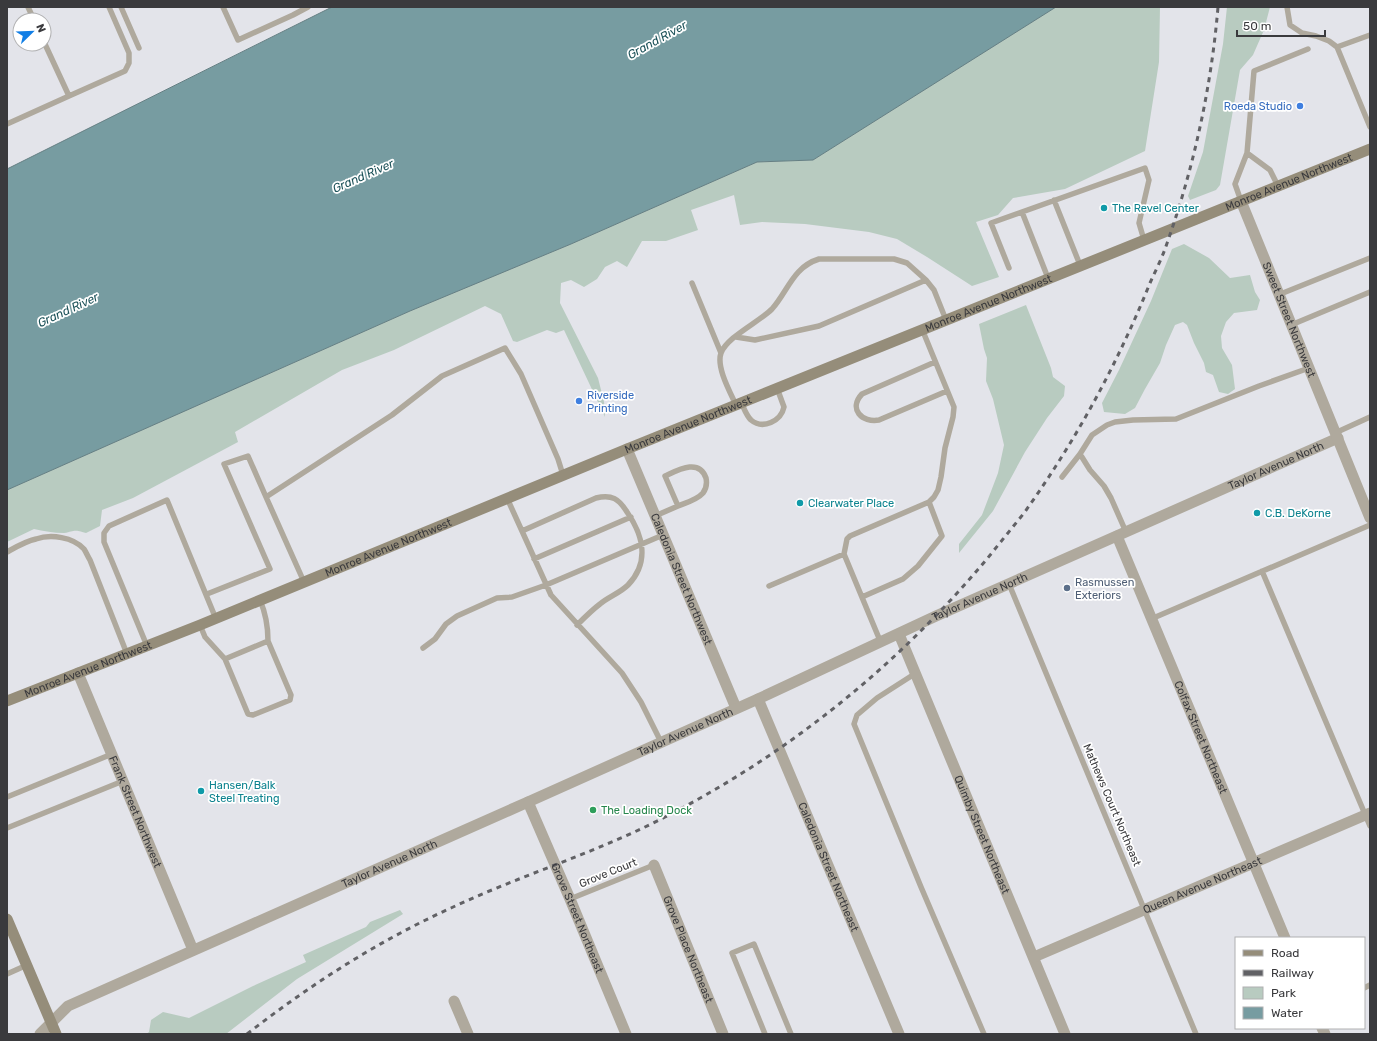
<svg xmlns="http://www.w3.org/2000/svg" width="1377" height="1041" font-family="Rubik,sans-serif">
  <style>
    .green { fill: #b8cbc0 }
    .water { fill: #779ca1; stroke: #657f83 }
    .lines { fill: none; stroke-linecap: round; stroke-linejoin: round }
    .service { stroke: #afa99d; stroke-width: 5.5 }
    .minor { stroke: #afa99d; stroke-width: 11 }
    .tertiary { stroke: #afa99d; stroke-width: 11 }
    .secondary { stroke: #958d7a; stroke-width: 11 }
    .rail { stroke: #616165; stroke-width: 3; stroke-dasharray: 5 5; stroke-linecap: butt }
    .shop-dot { fill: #3f7fe0; stroke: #fff; stroke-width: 1.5 }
    .culture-dot { fill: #0f9aa8; stroke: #fff; stroke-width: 1.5 }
    .service-dot { fill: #5c6f8a; stroke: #fff; stroke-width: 1.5 }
    .leisure-dot { fill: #2e9e5b; stroke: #fff; stroke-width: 1.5 }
    .labels { text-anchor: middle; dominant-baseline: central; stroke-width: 3.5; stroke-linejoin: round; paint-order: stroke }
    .shop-label { font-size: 11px; fill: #366cbe; stroke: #fff; text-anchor: end }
    .street-label { font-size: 11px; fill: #3a3a3d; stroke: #fff }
    .culture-label { font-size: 11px; fill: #0d838f; stroke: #fff; text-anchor: start }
    .service-label { font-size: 11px; fill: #4e5e75; stroke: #fff; text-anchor: start }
    .leisure-label { font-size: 11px; fill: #27864d; stroke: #fff; text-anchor: start }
    .water-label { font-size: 12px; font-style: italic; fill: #1b5158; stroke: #fff }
  </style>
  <rect width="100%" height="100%" fill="#e3e4ea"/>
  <path class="green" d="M1056 7H1160L1159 62 1145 151 1065 189 1013 198 998 215 976 222 999 277 972 286 927 257 897 239 869 232 805 224 762 222 740 225 734 195 691 210 698 230 666 241H642L627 267 617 261 605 267 597 279 584 287 571 280 561 283 560 303 598 378 604 402 605 417 564 330 556 333 547 330 517 342 513 341 501 314 485 306 394 350 342 370 235 432 238 442 133 498 102 510 100 526 86 533C73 529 75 531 64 533 54 533 43 531 34 529L7 542V490L410 311 571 244 757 162 813 160Z
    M1227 7H1270L1264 30 1253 55 1240 70 1220 185 1216 190 1190 200 1188 196 1203 152 1223 44Z
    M1184 244 1209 258 1230 278 1250 275 1255 292 1260 300 1257 310 1234 313 1226 322 1221 336 1222 348 1232 365 1235 389 1228 394 1219 392 1213 375 1206 372 1204 363 1194 343 1187 325 1183 322 1175 325 1166 345 1160 363 1145 389 1135 408 1125 414 1104 412 1102 403 1119 370 1151 301 1172 249Z
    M1026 305 1051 368 1053 377 1065 386 1064 396 1047 418 1025 452 993 511 959 553V544L982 515 998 473 1004 445 993 399 986 381 987 358 984 349 979 324Z
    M400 910 403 914 297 979 226 1034H146L149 1032 151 1020 163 1012 189 1018 253 986 306 962 303 955 366 927 370 922Z"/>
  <path class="water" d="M332 7H1056L813 160 757 162 571 244 410 311 7 490V169Z"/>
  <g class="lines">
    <path class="service" d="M28 7 34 20
      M121 7 139 48
      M223 7 238 40 293 15 308 7
      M1287 7 1290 25 1302 33 1316 36 1329 41 1337 47 1370 127
      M1337 47 1370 35
      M69 96 125 71 129 63V53L109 7
      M7 124 69 96 44 42
      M1278 186 1270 170 1247 153 1254 71 1308 49
      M1054 200 1080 265
      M1241 201 1235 184 1247 153
      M1022 212 1048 278
      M1009 268 991 223 1145 168 1149 180 1139 223 1144 240
      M692 283 721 353
      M1278 295 1370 258
      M1291 325 1370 292
      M736 337 755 340 819 326 926 280
      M935 362 862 394C848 409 862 423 879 420L947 391
      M741 402C744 408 746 415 751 420 763 430 781 421 784 407L777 388
      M736 405C730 392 716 367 721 353 727 337 759 322 772 309 788 291 793 267 819 259H894L907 263 926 280 934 290 946 320
      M1335 433 1370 417
      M1080 454 1090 470 1104 486 1111 498 1126 532
      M1062 477 1080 454 1092 435 1107 425 1115 422 1133 420 1176 419 1259 386 1309 368
      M266 497 304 582
      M507 498 551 595 622 673 641 702 661 742
      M655 516 678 506 665 476C678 470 699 458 706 478 707 483 706 489 703 493 697 500 685 503 678 506
      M522 531 596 498C612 494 619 499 627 512 643 535 650 562 628 585 620 593 608 597 600 604 592 610 584 618 577 625
      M7 552C16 547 26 541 36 539 51 534 73 537 84 549 86 552 88 557 90 560L127 654
      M534 559 631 517
      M1262 571 1370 826
      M1009 584 1196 1034
      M769 586 844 554
      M207 594 270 569 224 464 248 456 266 497 392 415 442 376 505 348 521 374 558 459 563 475
      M862 597 903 579 918 566 942 536 929 502
      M1151 619 1370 525
      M200 625 205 637 225 659 268 641C268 626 266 614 260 600
      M881 643 844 554 847 539 850 536 929 502 934 497 938 490 941 477 945 448 953 417 954 407 922 329
      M147 646 104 542V533L109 526 167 500 216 619
      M423 648 435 639 446 624 457 616 497 598 512 597 546 585 663 535
      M225 659 248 714 253 715 290 700 291 695 268 641
      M916 673 877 698 857 715 854 724 921 887 984 1034
      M7 797 112 754
      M7 828 123 781
      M570 899 654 865
      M7 974 27 965
      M1364 988 1370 985
      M765 1034 732 953 754 944 791 1034"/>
    <g class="minor">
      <path id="s1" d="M627 449 736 708"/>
      <path id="s2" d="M1117 536 1285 938"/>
      <path id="s3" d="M899 634 1065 1034"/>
      <path id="s4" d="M78 673 193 950"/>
      <path id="s5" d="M758 699 899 1034"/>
      <path id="s6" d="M528 802 570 899 626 1034"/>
      <path id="s7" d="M654 865 723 1034"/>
      <path id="s8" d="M1034 957 1370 813"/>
      <path d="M454 1001 468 1034"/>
      <path d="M1322 1028 1325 1034"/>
      <path id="s9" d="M40 1034 68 1006 528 802 758 699 936 616 1338 438"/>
    </g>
    <path class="tertiary" id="s10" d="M1241 201 1370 518"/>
    <g class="secondary">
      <path id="s11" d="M7 701 200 625 627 449 1370 149"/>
      <path d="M7 919 56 1034"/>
    </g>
    <path class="rail" d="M247 1034C310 985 378 941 451 908 521 875 596 853 665 817 790 753 902 662 991 554 1002 540 1013 527 1024 513 1075 442 1117 365 1150 283 1155 272 1161 260 1165 249 1193 171 1211 90 1218 7"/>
  </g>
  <g class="shop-dot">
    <circle cx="1300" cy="106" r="4"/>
    <circle cx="579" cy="401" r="4"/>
  </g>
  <g class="culture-dot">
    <circle cx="1104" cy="208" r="4"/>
    <circle cx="800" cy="503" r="4"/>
    <circle cx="1257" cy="513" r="4"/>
    <circle cx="201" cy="791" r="4"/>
  </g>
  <circle class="service-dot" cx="1067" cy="588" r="4"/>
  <circle class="leisure-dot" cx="593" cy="810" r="4"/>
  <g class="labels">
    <g class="shop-label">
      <text x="1292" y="106">Roeda Studio</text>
      <text x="587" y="395" text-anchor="start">Riverside<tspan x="587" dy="13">Printing</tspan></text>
    </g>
    <g class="street-label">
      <text stroke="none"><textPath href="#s11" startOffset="1383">Monroe Avenue Northwest</textPath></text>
      <text stroke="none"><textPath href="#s11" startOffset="1059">Monroe Avenue Northwest</textPath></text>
      <text stroke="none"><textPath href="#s10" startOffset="128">Sweet Street Northwest</textPath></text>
      <text stroke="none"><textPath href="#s11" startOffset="735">Monroe Avenue Northwest</textPath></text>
      <text stroke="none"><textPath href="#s9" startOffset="1363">Taylor Avenue North</textPath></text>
      <text stroke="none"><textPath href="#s11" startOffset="411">Monroe Avenue Northwest</textPath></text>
      <text stroke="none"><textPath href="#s1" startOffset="141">Caledonia Street Northwest</textPath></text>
      <text stroke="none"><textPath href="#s9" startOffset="1039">Taylor Avenue North</textPath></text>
      <text stroke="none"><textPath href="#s11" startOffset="87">Monroe Avenue Northwest</textPath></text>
      <text stroke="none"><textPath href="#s9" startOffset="715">Taylor Avenue North</textPath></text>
      <text stroke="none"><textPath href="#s2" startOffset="218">Colfax Street Northeast</textPath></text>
      <text transform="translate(1112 805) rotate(67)">Mathews Court Northeast</text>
      <text stroke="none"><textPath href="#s4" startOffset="150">Frank Street Northwest</textPath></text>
      <text stroke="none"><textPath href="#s3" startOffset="217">Quimby Street Northeast</textPath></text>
      <text stroke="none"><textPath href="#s9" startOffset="391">Taylor Avenue North</textPath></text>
      <text stroke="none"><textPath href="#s5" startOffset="182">Caledonia Street Northeast</textPath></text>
      <text transform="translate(608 873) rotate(-22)">Grove Court</text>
      <text stroke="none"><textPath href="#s8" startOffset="183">Queen Avenue Northeast</textPath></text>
      <text stroke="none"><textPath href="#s6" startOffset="126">Grove Street Northeast</textPath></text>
      <text stroke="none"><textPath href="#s7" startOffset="91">Grove Place Northeast</textPath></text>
    </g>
    <g class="culture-label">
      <text x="1112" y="208">The Revel Center</text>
      <text x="808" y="503">Clearwater Place</text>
      <text x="1265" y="513">C.B. DeKorne</text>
      <text x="209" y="785">Hansen/Balk<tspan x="209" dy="13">Steel Treating</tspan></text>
    </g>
    <g class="service-label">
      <text x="1075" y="582">Rasmussen<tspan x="1075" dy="13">Exteriors</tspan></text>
    </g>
    <g class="leisure-label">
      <text x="601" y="810">The Loading Dock</text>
    </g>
    <g class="water-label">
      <text transform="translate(657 40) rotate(-29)">Grand River</text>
      <text transform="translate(363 176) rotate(-24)">Grand River</text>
      <text transform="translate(68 310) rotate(-25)">Grand River</text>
    </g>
  </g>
  <rect width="1377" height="1041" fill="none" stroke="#3a3a3d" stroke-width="16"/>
  <rect x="1235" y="937" width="130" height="92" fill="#ffffff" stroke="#b0b0b1"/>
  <rect x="1243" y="950" width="20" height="6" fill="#958d7a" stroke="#b0b0b1"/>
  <text x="1271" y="957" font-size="12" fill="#3a3a3d">Road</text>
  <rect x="1243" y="970" width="20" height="6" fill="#616165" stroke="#b0b0b1"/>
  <text x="1271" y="977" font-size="12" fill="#3a3a3d">Railway</text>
  <rect x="1243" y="987" width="20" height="12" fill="#b8cbc0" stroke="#b0b0b1"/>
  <text x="1271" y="997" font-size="12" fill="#3a3a3d">Park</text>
  <rect x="1243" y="1007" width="20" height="12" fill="#779ca1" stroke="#b0b0b1"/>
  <text x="1271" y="1017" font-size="12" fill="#3a3a3d">Water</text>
  <g transform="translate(32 32) rotate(67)"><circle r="19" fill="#ffffff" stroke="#b0b0b1"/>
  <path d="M0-3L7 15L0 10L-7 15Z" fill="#117ee5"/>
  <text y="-6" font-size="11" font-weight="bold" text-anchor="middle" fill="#3a3a3d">N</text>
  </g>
  <path d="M1237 30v6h88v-6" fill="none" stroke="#3a3a3d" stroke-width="2"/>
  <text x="1243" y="30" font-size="12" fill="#3a3a3d" stroke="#ffffff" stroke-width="3" paint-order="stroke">50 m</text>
</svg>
